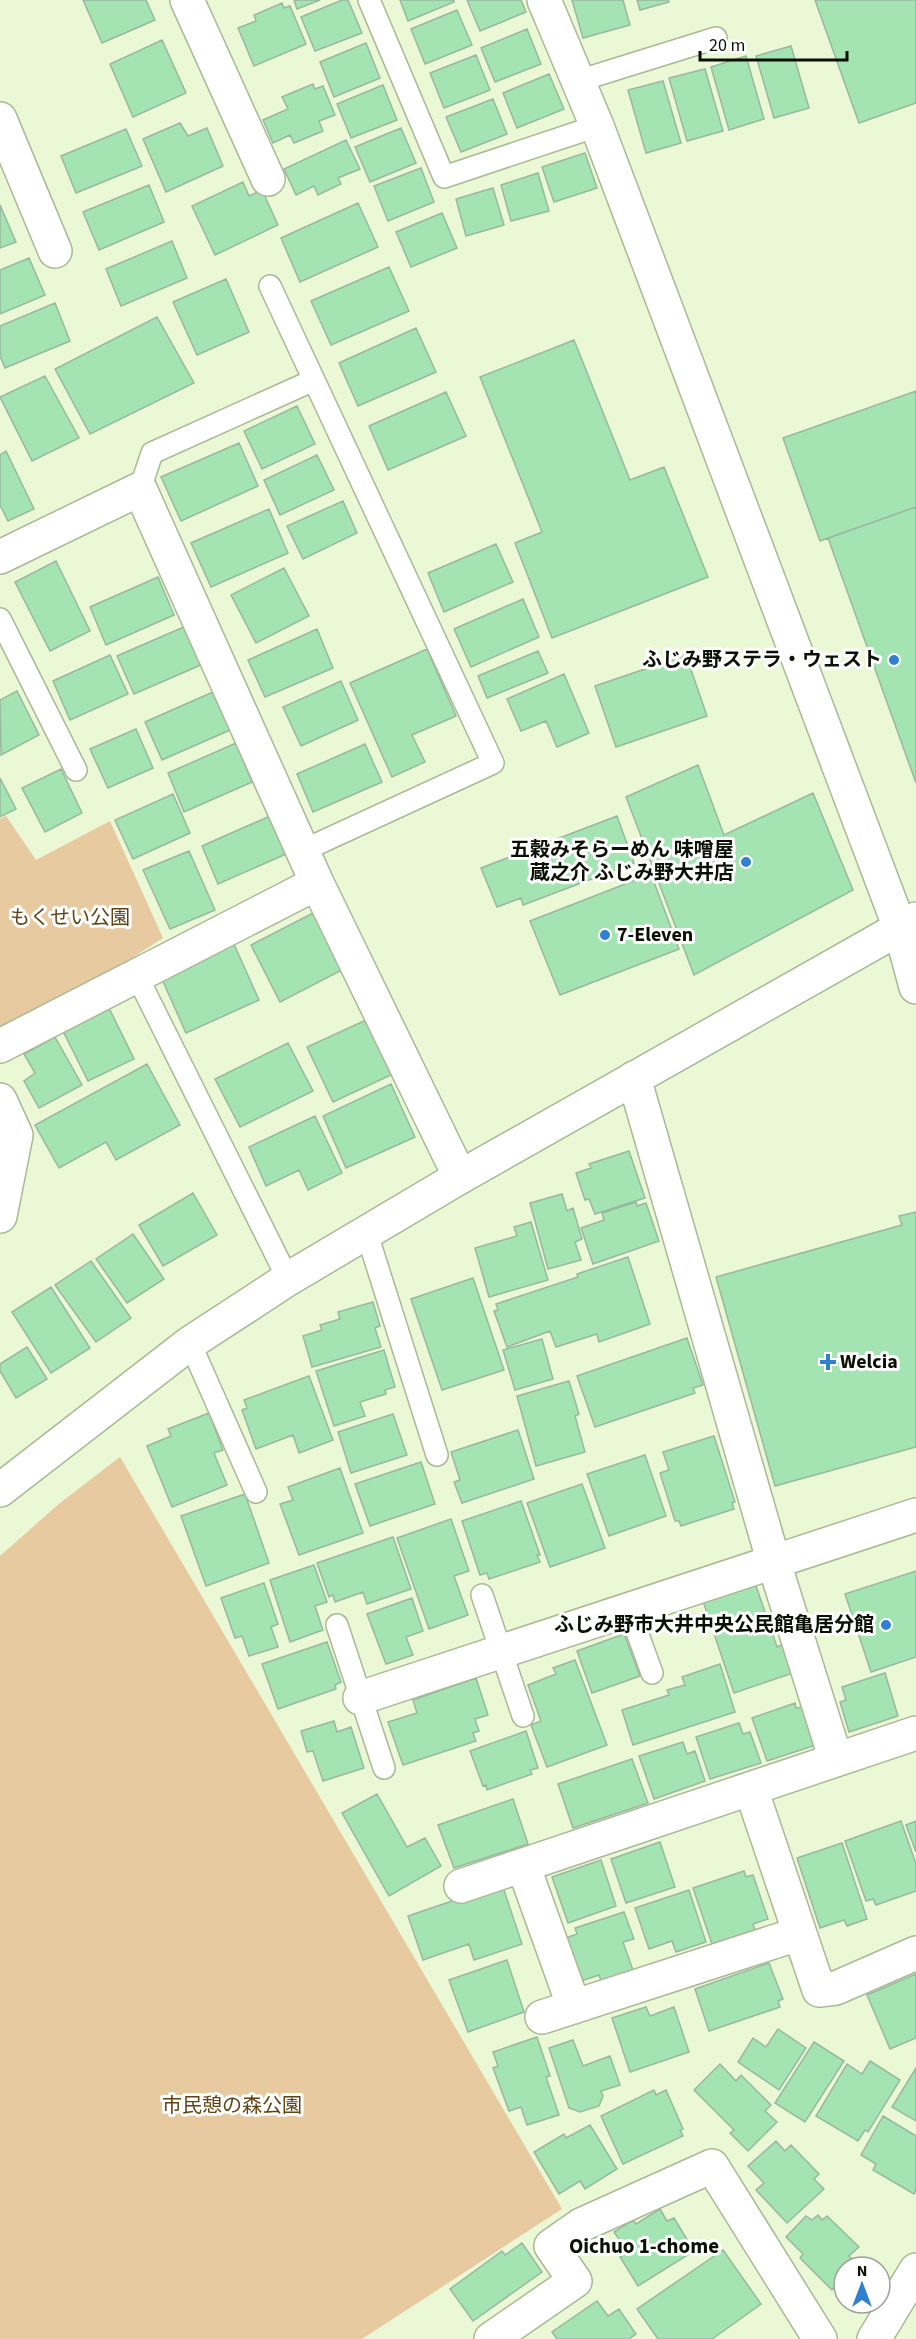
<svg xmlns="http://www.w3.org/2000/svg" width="916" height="2339" font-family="'Source Sans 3','Noto Sans JP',sans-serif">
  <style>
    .green { fill: #e8caa0 }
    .building { fill: #a4e3b2; stroke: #99b8a0; stroke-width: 1.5 }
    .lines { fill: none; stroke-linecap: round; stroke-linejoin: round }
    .service-casing { stroke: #aab896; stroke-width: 24 }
    .minor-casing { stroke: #aab896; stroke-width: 36 }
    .tertiary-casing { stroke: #aab896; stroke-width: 36 }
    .service { stroke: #fff; stroke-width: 21 }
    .minor { stroke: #fff; stroke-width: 33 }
    .tertiary { stroke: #fff; stroke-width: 33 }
    .poi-dot { fill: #2f80d0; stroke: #fff; stroke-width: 2 }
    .labels { text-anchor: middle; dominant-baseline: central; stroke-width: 6; stroke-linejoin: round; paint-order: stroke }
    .poi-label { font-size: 20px; font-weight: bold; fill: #0b1005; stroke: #fff; text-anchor: end }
    .park-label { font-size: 20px; fill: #604313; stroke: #fff }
    .neighbourhood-label { font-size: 21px; font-weight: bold; fill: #0b1005; stroke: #fff }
  </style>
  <rect width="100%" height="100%" fill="#eaf8d5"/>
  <path class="green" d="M6 816 36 860 110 821 163 938 0 1043V819Z
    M120 1457 562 2209 362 2339H0V1556L60 1503Z"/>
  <path class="building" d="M83 0H146L155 20 102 43Z
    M294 0H320L297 9Z
    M342 0H348L362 33 315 51 301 17Z
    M400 0H454V2L408 21Z
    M467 0H521L526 12 480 31Z
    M572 0H623L630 25 583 38Z
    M637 0H668L669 2 640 10Z
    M815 0H916V103L859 123Z
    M282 3 284 8 290 6 306 44 254 66 238 28 256 21 254 15Z
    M457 10 472 45 425 64 411 29Z
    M527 29 541 64 495 82 481 48Z
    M162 40 186 93 133 117 110 64Z
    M366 43 380 78 334 97 320 62Z
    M791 46 809 108 774 118 756 56Z
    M476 55 490 90 444 108 430 73Z
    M746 56 764 119 729 130 711 67Z
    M705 69 723 131 687 141 669 78Z
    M549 74 564 109 517 128 503 93Z
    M663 81 681 143 646 153 628 90Z
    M313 84 315 89 323 86 335 115 319 121 323 131 294 143 290 135 273 143 263 120 288 109 282 97Z
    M383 85 397 120 351 138 337 104Z
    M493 99 507 134 461 152 446 117Z
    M180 123 188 136 207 128 223 166 166 192 143 139Z
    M401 128 416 163 370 182 355 147Z
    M126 129 142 166 76 193 61 156Z
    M346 140 360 169 338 178 341 184 318 195 314 186 296 195 284 169Z
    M585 153 597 188 554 202 542 167Z
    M421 168 434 202 388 221 374 186Z
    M538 173 549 211 511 221 501 185Z
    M243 182 249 196 262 190 278 225 215 255 192 206Z
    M149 185 164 222 99 250 83 212Z
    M493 188 504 225 466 236 456 199Z
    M358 203 378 247 300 282 281 238Z
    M0 205 16 242 0 248Z
    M442 213 457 248 411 267 396 232Z
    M172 241 187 278 121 306 106 269Z
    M29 258 45 295 0 314V270Z
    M389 267 409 311 331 345 311 301Z
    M226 279 249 332 197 355 173 302Z
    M55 303 70 341 5 368 0 356V326Z
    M157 317 194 383 90 434 55 369Z
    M416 328 436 372 358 406 339 363Z
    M574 340 630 480 664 467 708 577 552 638 515 543 542 532 480 377Z
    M45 376 79 438 32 461 0 397Z
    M916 391V507L820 541 783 438Z
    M446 392 466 436 388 470 369 426Z
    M297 406 315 444 262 469 244 431Z
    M239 443 258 486 181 521 161 477Z
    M6 451 34 509 8 521 0 505V455Z
    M317 455 334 490 280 515 264 480Z
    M343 501 357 533 303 559 287 526Z
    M916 507V783L828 538Z
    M269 509 288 553 211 587 191 543Z
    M496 544 513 582 444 612 428 573Z
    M56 561 90 631 50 651 15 582Z
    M284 568 309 616 256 643 231 595Z
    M158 577 174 615 106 645 90 607Z
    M523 599 539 637 471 667 454 629Z
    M186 626 203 664 134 694 117 656Z
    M317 629 333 668 265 697 248 660Z
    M427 649 456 716 412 735 425 762 392 777 350 683Z
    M538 651 548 673 487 698 478 676Z
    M110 655 128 694 70 720 53 681Z
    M686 655 707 716 616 747 595 686Z
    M564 674 589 733 557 747 546 721 521 731 507 699Z
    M341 681 358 720 301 746 283 707Z
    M17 691 39 735 1 755 0 700Z
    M213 692 230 730 162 760 145 722Z
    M136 729 153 768 108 788 90 749Z
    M236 743 252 782 184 812 168 773Z
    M365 744 382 782 313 812 297 774Z
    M698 765 724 835 813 793 853 890 694 975 626 797Z
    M61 769 82 813 45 832 22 788Z
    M0 778 16 809 0 817Z
    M173 794 190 833 133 859 115 820Z
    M270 816 286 854 218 884 202 846Z
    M617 816 634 863 523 905 521 898 497 907 481 868Z
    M189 851 215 910 170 929 143 870Z
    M651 874 679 949 560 995 530 921Z
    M315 912 344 969 280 1002 251 945Z
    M233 942 259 1000 186 1033 160 975Z
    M109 1008 134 1059 88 1081 63 1031Z
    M366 1020 391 1075 333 1102 307 1047Z
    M55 1037 82 1085 39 1108 24 1081 35 1073 24 1054Z
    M288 1043 313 1091 240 1127 215 1079Z
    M147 1064 180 1125 116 1160 106 1142 59 1168 35 1125Z
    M391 1084 415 1137 346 1168 323 1116Z
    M315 1116 342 1173 308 1190 299 1170 266 1186 249 1147Z
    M629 1151 645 1198 595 1214 589 1199 585 1200 576 1173 591 1168 589 1164Z
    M193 1193 217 1235 163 1266 139 1225Z
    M562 1194 567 1211 573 1208 582 1239 575 1242 581 1260 548 1269 530 1203Z
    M636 1202 637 1206 646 1203 659 1241 593 1264 581 1228 604 1220 602 1213Z
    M916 1212V1447L775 1486 716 1277 902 1225 899 1216Z
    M531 1222 548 1280 489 1297 475 1248 517 1236 514 1227Z
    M133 1234 164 1279 127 1303 96 1259Z
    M628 1257 650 1324 599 1342 597 1334 556 1347 550 1331 507 1347 494 1311 498 1310 496 1304 578 1277 577 1274Z
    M91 1261 131 1318 96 1342 55 1285Z
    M473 1278 504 1370 442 1390 411 1299Z
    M51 1287 90 1348 51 1373 12 1312Z
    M373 1302 380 1326 375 1328 381 1347 312 1367 303 1336 322 1330 320 1325 340 1319 338 1312Z
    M687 1338 703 1385 693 1388 695 1393 595 1427 577 1376Z
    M542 1339 553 1379 515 1390 503 1350Z
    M27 1347 47 1379 16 1398 0 1371V1364Z
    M384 1350 395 1387 385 1390 386 1394 360 1402 365 1416 334 1426 316 1371Z
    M309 1376 333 1440 299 1453 293 1435 256 1449 242 1410 247 1408 244 1400Z
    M569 1381 579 1414 575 1416 585 1452 536 1466 517 1396Z
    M209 1413 223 1450 214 1453 227 1485 172 1507 147 1446 171 1436 168 1429Z
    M393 1414 407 1455 351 1473 338 1432Z
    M518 1430 534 1479 462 1503 454 1482 460 1480 451 1452Z
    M714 1436 735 1502 732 1503 734 1509 681 1526 679 1521H675L660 1473 669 1470 663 1452Z
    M645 1455 666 1516 609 1536 587 1474Z
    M421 1462 435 1504 370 1526 355 1484Z
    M340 1468 363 1533 299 1555 280 1504 293 1500 288 1487Z
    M582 1484 605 1548 550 1567 527 1503Z
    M245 1494 269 1563 206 1586 181 1516Z
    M521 1501 540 1555H537L540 1562 489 1579 487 1573 480 1575 462 1521Z
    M451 1519 469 1571 454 1576 468 1615 429 1629 397 1538Z
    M393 1537 411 1589 367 1604 363 1592 335 1602 333 1595 329 1597 317 1563Z
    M314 1565 327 1602 315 1606 323 1630 290 1642 270 1580Z
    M916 1571V1657L871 1672 845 1594Z
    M264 1583 278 1624 271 1627 278 1647 249 1656 242 1636 235 1638 221 1598Z
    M755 1583 777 1647 783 1644 793 1673 734 1693 703 1601Z
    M412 1598 423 1631 406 1637 413 1655 386 1664 367 1614Z
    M624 1634 640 1676 592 1693 577 1651Z
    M327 1642 341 1682 335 1685 336 1689 278 1709 262 1664Z
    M575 1660 607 1745 547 1767 531 1725 541 1721 528 1685 556 1674 553 1668Z
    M720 1664 735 1712 633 1745 622 1710 669 1695 667 1690 685 1685 682 1677Z
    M885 1673 898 1716 849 1732 840 1702 846 1700 842 1687Z
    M476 1678 488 1715 475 1719 479 1731 473 1733 476 1741 403 1765 388 1722 417 1713 413 1700Z
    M795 1703 796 1708 803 1707 816 1745 767 1761 752 1718Z
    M334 1721 337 1732 351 1727 364 1768 323 1781 313 1751 307 1752 301 1731Z
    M739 1723 743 1734 750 1732 761 1763 710 1779 696 1737Z
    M526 1731 538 1768 530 1770 532 1774 487 1790 486 1785 483 1786 470 1751Z
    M683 1742 687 1754 695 1751 705 1781 654 1799 639 1756Z
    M632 1759 648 1803 573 1828 558 1784Z
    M377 1794 407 1847 425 1838 441 1866 389 1896 342 1813Z
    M513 1799 528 1844 454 1868 438 1825Z
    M901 1821 916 1864V1891L876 1905 873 1899 866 1901 845 1841Z
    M916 1821V1852L906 1825Z
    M660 1842 675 1887 626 1903 611 1859Z
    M842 1843 867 1919 847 1926 844 1920 820 1928 797 1858Z
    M601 1860 616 1906 568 1923 552 1877Z
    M744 1871 746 1877 753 1875 768 1919 753 1924 755 1930 712 1944 693 1888Z
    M502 1884 522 1944 474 1960 469 1944 423 1960 408 1916Z
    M689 1890 706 1942 676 1952 672 1941 649 1949 635 1908Z
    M624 1912 634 1939 623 1942 634 1973 602 1983 599 1975 581 1981 566 1938 577 1934 575 1928Z
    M507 1960 524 2012 468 2032 449 1980Z
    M769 1963 783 1999 778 2001 780 2007 709 2031 695 1989Z
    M916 1974V2038L890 2049 867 1995Z
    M646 2007 650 2016 674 2007 689 2052 630 2072 612 2018Z
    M778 2029 806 2048 779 2090 738 2062 753 2038 766 2047Z
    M537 2037 550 2076 546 2077 559 2115 527 2125 521 2107 509 2111 493 2068 498 2066 493 2052Z
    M573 2040 583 2066 610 2056 620 2085 601 2091 603 2096 599 2106 580 2112 569 2108 549 2048Z
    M814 2042 844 2061 805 2122 775 2103Z
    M870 2061 900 2080 868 2132 865 2130 858 2141 816 2116 847 2064 862 2074Z
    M720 2064 736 2081 741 2075 771 2105 765 2111 777 2122 748 2151 730 2133 734 2130 694 2090Z
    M916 2068V2121L892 2107Z
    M654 2090 656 2095 666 2090 683 2129 680 2130 683 2136 623 2164 601 2116Z
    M883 2116 916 2136V2190L914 2194 873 2170 876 2164 861 2155Z
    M590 2125 617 2169 585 2189 580 2181 559 2194 534 2152 564 2134 566 2138Z
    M776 2141 785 2151 791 2145 819 2174 814 2179 824 2189 787 2223 756 2190 764 2183 748 2166Z
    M660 2209 667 2221 674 2218 694 2251 638 2286 620 2257 628 2253 614 2232 633 2220 636 2224Z
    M818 2215 822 2220 827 2216 859 2247 849 2256 857 2264 854 2267H844V2277L832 2290 800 2258 803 2254 786 2237 806 2216 812 2220Z
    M522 2243 542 2272 473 2321 450 2289 502 2251 505 2255Z
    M723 2250 761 2304 712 2339H658L637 2309Z
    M597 2301 608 2316 619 2309 636 2334 629 2339H557L552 2332Z"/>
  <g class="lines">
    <defs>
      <path id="service" d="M369 0 444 177 597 126
        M578 81 716 38
        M270 286 493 763 302 851
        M140 489 152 453 314 380
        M0 619 76 770
        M137 976 288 1279
        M366 1231 437 1455
        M190 1343 256 1492
        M482 1595 523 1716
        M629 1610 652 1673
        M337 1625 384 1768"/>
      <path id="minor" d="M187 0 268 179
        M544 0 597 126 900 928 916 987
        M0 119 55 251
        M0 557 140 489 317 883 460 1177
        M0 1046 317 883
        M634 1078 774 1563 836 1760
        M0 1100 16 1135 0 1216
        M360 1698 916 1515
        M751 1789 819 1990 836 1988 916 1953
        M523 1865 574 2007
        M461 1886 916 1733
        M542 2017 798 1934
        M491 2339 575 2281 551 2246 581 2225 712 2166 820 2339"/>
      <path id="tertiary" d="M0 1490 190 1343 288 1279 460 1177 916 919
        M874 2339 916 2270"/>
    </defs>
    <use href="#service" class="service-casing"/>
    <use href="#minor" class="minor-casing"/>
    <use href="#tertiary" class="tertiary-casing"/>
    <use href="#service" class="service"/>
    <use href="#minor" class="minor"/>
    <use href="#tertiary" class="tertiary"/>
  </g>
  <g class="poi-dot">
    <circle cx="894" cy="660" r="6"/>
    <circle cx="746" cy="862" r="6"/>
    <circle cx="605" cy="935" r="6"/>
    <path d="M825 1353h6v6h6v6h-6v6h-6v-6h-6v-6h6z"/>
    <circle cx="886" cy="1625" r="6"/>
  </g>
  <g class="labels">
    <g class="poi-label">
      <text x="882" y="660">ふじみ野ステラ・ウェスト</text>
      <text x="734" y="850">五穀みそらーめん 味噌屋<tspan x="734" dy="23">蔵之介 ふじみ野大井店</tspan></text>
      <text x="617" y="935" text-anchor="start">7-Eleven</text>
      <text x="840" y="1362" text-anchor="start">Welcia</text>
      <text x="874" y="1625">ふじみ野市大井中央公民館亀居分館</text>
    </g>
    <g class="park-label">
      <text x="70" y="918">もくせい公園</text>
      <text x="232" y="2106">市民憩の森公園</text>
    </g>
    <g class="neighbourhood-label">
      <text x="644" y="2246">Oichuo 1-chome</text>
    </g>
  </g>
  <g transform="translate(862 2285)"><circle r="28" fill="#ffffff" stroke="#9d9f9b" stroke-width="1.5"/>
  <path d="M0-4.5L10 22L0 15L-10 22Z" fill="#2f80d0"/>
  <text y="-9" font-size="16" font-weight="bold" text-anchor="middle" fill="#0b1005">N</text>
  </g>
  <path d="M700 51v9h147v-9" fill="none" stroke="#0b1005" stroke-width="3"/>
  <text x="709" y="51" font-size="18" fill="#0b1005" stroke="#ffffff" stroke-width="4.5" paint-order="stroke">20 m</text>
</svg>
